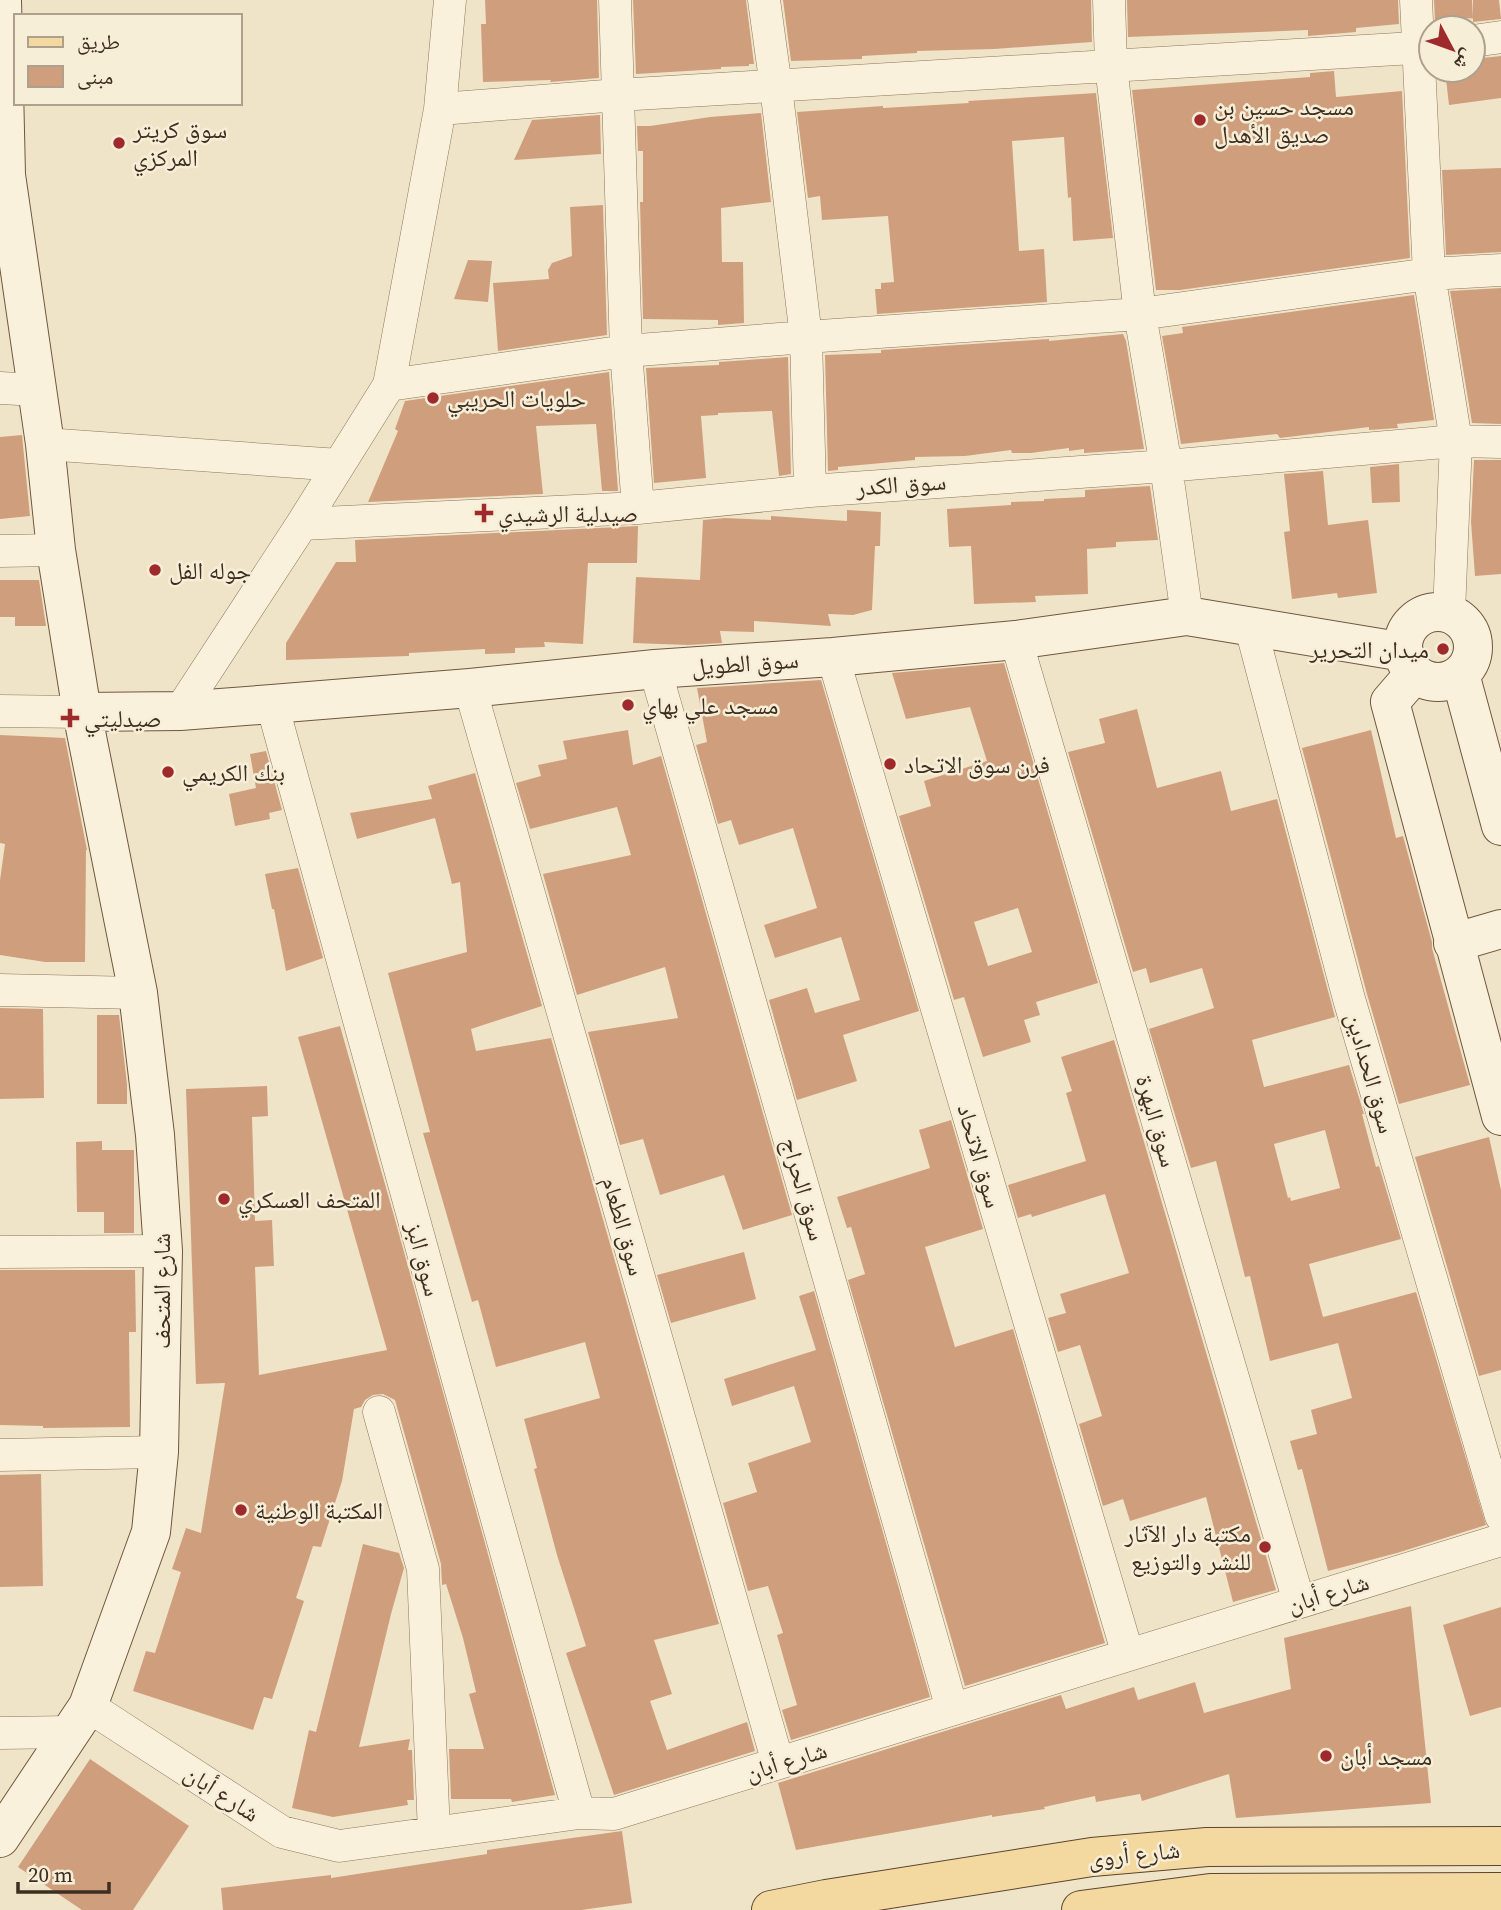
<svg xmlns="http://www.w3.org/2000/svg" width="1501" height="1910" font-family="'Source Serif 4','Noto Naskh Arabic',serif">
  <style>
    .building { fill: #cf9f7d; fill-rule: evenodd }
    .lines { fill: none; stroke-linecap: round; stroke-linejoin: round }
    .street-casing { stroke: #8d765c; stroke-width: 33 }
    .secondary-casing { stroke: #6f573f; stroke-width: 40 }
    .primary-casing { stroke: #5b4430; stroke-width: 40 }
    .street { stroke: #faf1dc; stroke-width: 32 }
    .secondary { stroke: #faf1dc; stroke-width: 38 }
    .primary { stroke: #f3d9a0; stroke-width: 38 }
    .poi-dot { fill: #9e2a2b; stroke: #f7eed8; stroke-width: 2.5 }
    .labels { text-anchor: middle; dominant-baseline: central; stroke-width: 5; stroke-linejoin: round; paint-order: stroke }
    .poi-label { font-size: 24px; fill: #3d2e20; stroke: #f7eed8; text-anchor: start }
    .street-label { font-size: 24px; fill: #3d2e20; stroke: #f7eed8 }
  </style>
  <rect width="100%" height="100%" fill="#f0e4c8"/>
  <path class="building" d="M485 0H597L599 78 550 82 551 80 483 82 481 24H486Z
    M633 0H746L754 64H749V66L721 67V69L636 74Z
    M783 0H1091L1092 42 994 49 917 51V53L862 56V59L791 61Z
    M1127 0H1398L1399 24 1356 28V32L1308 36V30L1128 37Z
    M1434 0H1472L1473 18 1435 21Z
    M1473 0H1499L1501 19 1473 22Z
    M1501 56V98L1449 105 1445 70H1473V59Z
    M1334 71 1336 97 1402 91 1410 258 1180 290H1156L1132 90 1310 77V73Z
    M1096 93 1113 238 1073 241 1071 197 1068 198 1064 137 1012 141 1019 251 1044 249 1047 302 877 314 875 289H881V283L894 282 888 216 822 220 820 196 808 198 797 112 883 106V108L969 103 968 101Z
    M761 113 771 202 721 208 722 262H743L744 323 718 325V320L643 319 640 202H643V151H638L637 126H650L710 117Z
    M600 115 601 154 514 160 532 120Z
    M1501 168V252L1446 255 1442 170Z
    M603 205 607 335 498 351 493 283 549 279 548 270 552 263 572 256 570 207Z
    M468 260 492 261 488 302 454 299Z
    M1501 288V424L1472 423 1450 291Z
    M1414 295 1434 420 1397 424 1398 428 1369 430V427L1280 438 1277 434 1181 444 1162 336 1183 333 1182 327Z
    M1123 334 1126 341 1144 449 1084 453V449L1069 451V448L1031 453H1012L1011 450 965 456 915 457V460L838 467V470L828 471 825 355 881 353V350L1049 339V341Z
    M788 357 791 474 779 476 772 411 718 413V415L701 416 706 478 654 483 646 368 719 365V362Z
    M609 372 618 491H602L596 424 536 426 543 494 368 502 398 431 395 429 405 401Z
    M22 435 30 516 0 519V437Z
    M1474 460H1501V574L1475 576 1471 522Z
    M1399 464 1400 502 1372 503 1370 467Z
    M1323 471 1328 525 1368 520 1377 593 1338 598 1337 593 1292 599 1284 532 1290 531 1284 474Z
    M1150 486 1158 540 1116 542V547L1087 549 1088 594 1035 596 1036 602 974 604 971 546 949 547 947 509 1011 505V502L1044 501V499L1085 497V490Z
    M847 510 881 512 880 546H875L872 610 853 615 828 614 831 626 754 621V632L720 631 722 643 688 645 633 643 636 577 700 580 703 520 725 518 771 520V516L847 521Z
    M638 526 637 563H588L583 644 544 642 545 647 515 648V653L485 654V649L409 653V656L286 660V643L336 562H356L355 540Z
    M0 580H39L46 626H15V617H0Z
    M1004 663 1098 983 1036 1002 1040 1015 1024 1020 1031 1042 983 1057 964 997 954 1000 899 816 931 806 924 781 987 761 970 707 906 719 892 673ZM1018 908 1032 952 988 966 974 922Z
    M821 680 919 1011 843 1035 857 1081 797 1100 769 1000 807 988 815 1013 860 1000 841 937 775 958 764 925 817 908 793 828 739 845 731 820 718 824 696 745 707 742 697 688Z
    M1137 709 1157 788 1221 771 1231 811 1277 799 1335 1017 1252 1040 1264 1087 1349 1065 1364 1114H1362L1376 1167 1379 1166 1401 1239 1309 1264 1323 1317 1416 1292 1486 1525 1397 1553 1328 1571 1302 1469 1298 1470 1290 1441 1317 1434 1311 1410 1352 1398 1338 1343 1270 1361 1250 1276 1245 1277 1216 1161 1191 1168 1149 1029 1214 1008 1202 968 1150 983 1146 968 1133 972 1068 752 1105 743 1099 719ZM1325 1130 1340 1188 1291 1201 1290 1197 1288 1198 1274 1144Z
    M628 730 633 765 661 756 792 1215 743 1230 724 1175 660 1195 643 1139 620 1145 588 1032 678 1018 665 967 577 995 543 874 631 855 617 807 530 829 516 783 541 776 538 765 567 759 563 741Z
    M1371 730 1396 838 1403 836 1432 942V948L1470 1085 1399 1104 1367 994 1302 748Z
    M0 735 65 738 87 850H86L85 962H45L0 955V880L5 844 0 843Z
    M266 751 282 810 269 813 270 819 235 826 229 794 256 788 250 754Z
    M475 773 542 1006 471 1029 476 1051 551 1038 719 1624 654 1640 672 1694 650 1701 667 1750 747 1722 755 1751 614 1795 566 1653 586 1646 557 1555 534 1469 537 1468 524 1419 600 1398 585 1342 496 1367 478 1300 472 1302 423 1133 430 1132 388 973 467 952 460 882 452 884 435 818 357 839 350 813 432 799 428 786Z
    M298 868 323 958 286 971 274 909H272L265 874Z
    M0 1008 43 1009 44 1098 0 1099Z
    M97 1015H119L127 1084V1104H97Z
    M340 1026 394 1216 555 1795 512 1802 511 1799H451L449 1749H484L469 1694 476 1692 463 1638 446 1584 442 1585 441 1564 395 1400 383 1394 373 1395 365 1400 361 1407 354 1409 342 1481 321 1547 313 1546 296 1598 304 1601 272 1699 264 1697 253 1730 133 1691 146 1651 155 1653 181 1572 172 1569 186 1528 201 1533 225 1383 196 1384 186 1089 267 1086 268 1116 252 1117 255 1221 272 1220 274 1266 255 1267 259 1375 387 1350 298 1037Z
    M1114 1040 1276 1590 1233 1602 1206 1497 1130 1521 1123 1499 1103 1506 1079 1424 1102 1416 1080 1345 1058 1352 1048 1318 1066 1313 1060 1294 1129 1273 1105 1194 1032 1217 1031 1214 1018 1218 1008 1185 1086 1161 1066 1093 1072 1091 1061 1057Z
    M951 1120 983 1229 925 1247 955 1347 1013 1329 1105 1643 965 1686 848 1280 865 1274 851 1227 847 1228 837 1197 930 1168 919 1130Z
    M1489 1137 1501 1190V1370L1479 1376 1415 1157Z
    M102 1141V1150H134V1233H104V1212H77L76 1142Z
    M744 1252 756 1299 671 1323 657 1275Z
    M0 1270H135L136 1332H129L130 1427 43 1428V1426L0 1425Z
    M814 1291 930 1697 791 1740 782 1710 797 1705 777 1635 783 1633 768 1586 748 1591 723 1503 757 1492 748 1463 811 1442 794 1386 732 1406 724 1379 816 1350 799 1296Z
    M41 1474 43 1586 0 1587V1475Z
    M363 1544 399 1553 404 1568 391 1614 359 1747 410 1739 408 1750H412L414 1800H407L408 1805 333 1817 292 1808 309 1730 316 1732Z
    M1411 1606 1431 1803 1236 1818 1229 1774 1142 1801 1140 1794 1096 1802 1095 1796 1044 1807 1045 1809 992 1817V1815L796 1850 778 1783 1061 1695 1066 1709 1134 1687 1138 1700 1195 1682 1204 1713 1291 1689 1284 1638Z
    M1501 1607V1707L1470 1716 1443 1625Z
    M90 1759 189 1826 133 1910H82L18 1867Z
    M622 1831 632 1903 581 1910H223L221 1888 331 1875V1878L487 1854V1850Z"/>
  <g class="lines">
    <defs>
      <path id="street" d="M615 0 626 351 638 508
        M764 0 776 87 806 337 810 491
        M1109 0 1111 66 1140 314 1166 466 1187 616
        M1416 0 1429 274 1456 441 1449 613
        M1473 41 1501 37
        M440 109 618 95 1431 47
        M389 385 626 351 806 337 1140 314 1429 274 1501 270
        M0 388 37 390
        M45 444 339 465
        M302 524 638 508 810 491 1166 466 1456 441 1501 442
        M0 551 56 550
        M1251 628 1349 999 1501 1516
        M1016 640 1299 1602
        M833 657 1128 1655
        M655 669 952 1709
        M470 688 778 1763
        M272 704 460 1387 579 1813
        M0 711 82 712
        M180 711 302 524 389 385 440 109 450 0
        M0 990 138 993
        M0 1252 163 1251
        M379 1412 423 1569 434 1833
        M0 1455 159 1452
        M88 1706 282 1832 339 1846 579 1813 614 1814 1501 1540
        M0 1733 71 1732"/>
      <path id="secondary" d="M1403 647a35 35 0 1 1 70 0a35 35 0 1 1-70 0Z
        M1415 673 1390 702 1501 1116
        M1460 674 1501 826
        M82 712 180 711 272 704 470 688 655 669 833 657 1016 640 1187 616 1404 652
        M1453 943 1501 929
        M0 1838 88 1706 151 1532 159 1452 163 1251 155 1135 138 993 82 712 56 550 45 444 6 175 2 0"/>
      <path id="primary" d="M771 1910 826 1899 1092 1857 1207 1847 1501 1846
        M1081 1910 1210 1893 1501 1892"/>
    </defs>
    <use href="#street" class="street-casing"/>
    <use href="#secondary" class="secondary-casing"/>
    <use href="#primary" class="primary-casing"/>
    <use href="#street" class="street"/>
    <use href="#secondary" class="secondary"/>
    <use href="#primary" class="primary"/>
  </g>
  <g class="poi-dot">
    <circle cx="1200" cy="120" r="7"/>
    <circle cx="119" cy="143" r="7"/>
    <circle cx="433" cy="398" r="7"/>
    <path d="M480.5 502.5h7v7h7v7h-7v7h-7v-7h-7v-7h7z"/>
    <circle cx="155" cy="570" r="7"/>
    <circle cx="1443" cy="649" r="7"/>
    <circle cx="628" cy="705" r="7"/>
    <path d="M66.5 707.5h7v7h7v7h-7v7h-7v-7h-7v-7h7z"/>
    <circle cx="890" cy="764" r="7"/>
    <circle cx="168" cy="772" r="7"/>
    <circle cx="224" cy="1199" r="7"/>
    <circle cx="241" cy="1510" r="7"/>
    <circle cx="1265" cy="1547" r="7"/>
    <circle cx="1326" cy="1756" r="7"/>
  </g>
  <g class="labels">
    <g class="poi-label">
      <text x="1214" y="106">مسجد حسين بن<tspan x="1214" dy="28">صديق الأهدل</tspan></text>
      <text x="133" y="129">سوق كريتر<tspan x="133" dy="28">المركزي</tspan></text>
      <text x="447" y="398">حلويات الحريبي</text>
      <text x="498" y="513">صيدلية الرشيدي</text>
      <text x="169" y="570">جوله الفل</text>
      <text x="1429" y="649" text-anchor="end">ميدان التحرير</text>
      <text x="642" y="705">مسجد علي بهاي</text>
      <text x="84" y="718">صيدليتي</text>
      <text x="904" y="764">فرن سوق الاتحاد</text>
      <text x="182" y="772">بنك الكريمي</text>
      <text x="238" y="1199">المتحف العسكري</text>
      <text x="255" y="1510">المكتبة الوطنية</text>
      <text x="1251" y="1533" text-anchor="end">مكتبة دار الآثار<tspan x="1251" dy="28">للنشر والتوزيع</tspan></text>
      <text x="1340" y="1756">مسجد أبان</text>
    </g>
    <g class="street-label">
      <text transform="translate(901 484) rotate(-4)">سوق الكدر</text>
      <text transform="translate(745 663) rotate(-4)">سوق الطويل</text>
      <text transform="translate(1371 1073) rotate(74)">سوق الحدادين</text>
      <text transform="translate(1157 1121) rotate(74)">سوق البهرة</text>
      <text transform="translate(980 1156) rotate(74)">سوق الاتحاد</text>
      <text transform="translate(804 1189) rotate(74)">سوق الحراج</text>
      <text transform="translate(624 1226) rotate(74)">سوق الطعام</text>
      <text transform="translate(424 1259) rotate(75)">سوق البز</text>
      <text transform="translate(161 1291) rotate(-90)">شارع المتحف</text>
      <text transform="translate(1328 1593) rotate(-17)">شارع أبان</text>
      <text transform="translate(786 1761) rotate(-17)">شارع أبان</text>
      <text transform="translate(222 1793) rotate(33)">شارع أبان</text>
      <text transform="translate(1134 1854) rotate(-6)">شارع أروى</text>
    </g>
  </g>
  <rect x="14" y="14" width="228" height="91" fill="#f7eed8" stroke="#ada18e" stroke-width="2"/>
  <rect x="28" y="37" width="35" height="10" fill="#f3d9a0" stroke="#ada18e" stroke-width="2"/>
  <text x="77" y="49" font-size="21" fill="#3d2e20">طريق</text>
  <rect x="28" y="66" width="35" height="21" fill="#cf9f7d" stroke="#ada18e" stroke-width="2"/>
  <text x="77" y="84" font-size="21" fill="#3d2e20">مبنى</text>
  <g transform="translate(1452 49) rotate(131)"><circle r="33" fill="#f7eed8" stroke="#ada18e" stroke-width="2"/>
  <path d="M0-5L12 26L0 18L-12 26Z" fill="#9e2a2b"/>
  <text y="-10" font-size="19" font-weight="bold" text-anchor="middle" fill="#3d2e20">ش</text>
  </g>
  <path d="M18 1882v10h91v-10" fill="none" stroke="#3d2e20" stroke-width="3.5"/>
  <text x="28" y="1882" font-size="21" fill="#3d2e20" stroke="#f7eed8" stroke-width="5" paint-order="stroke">20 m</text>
</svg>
